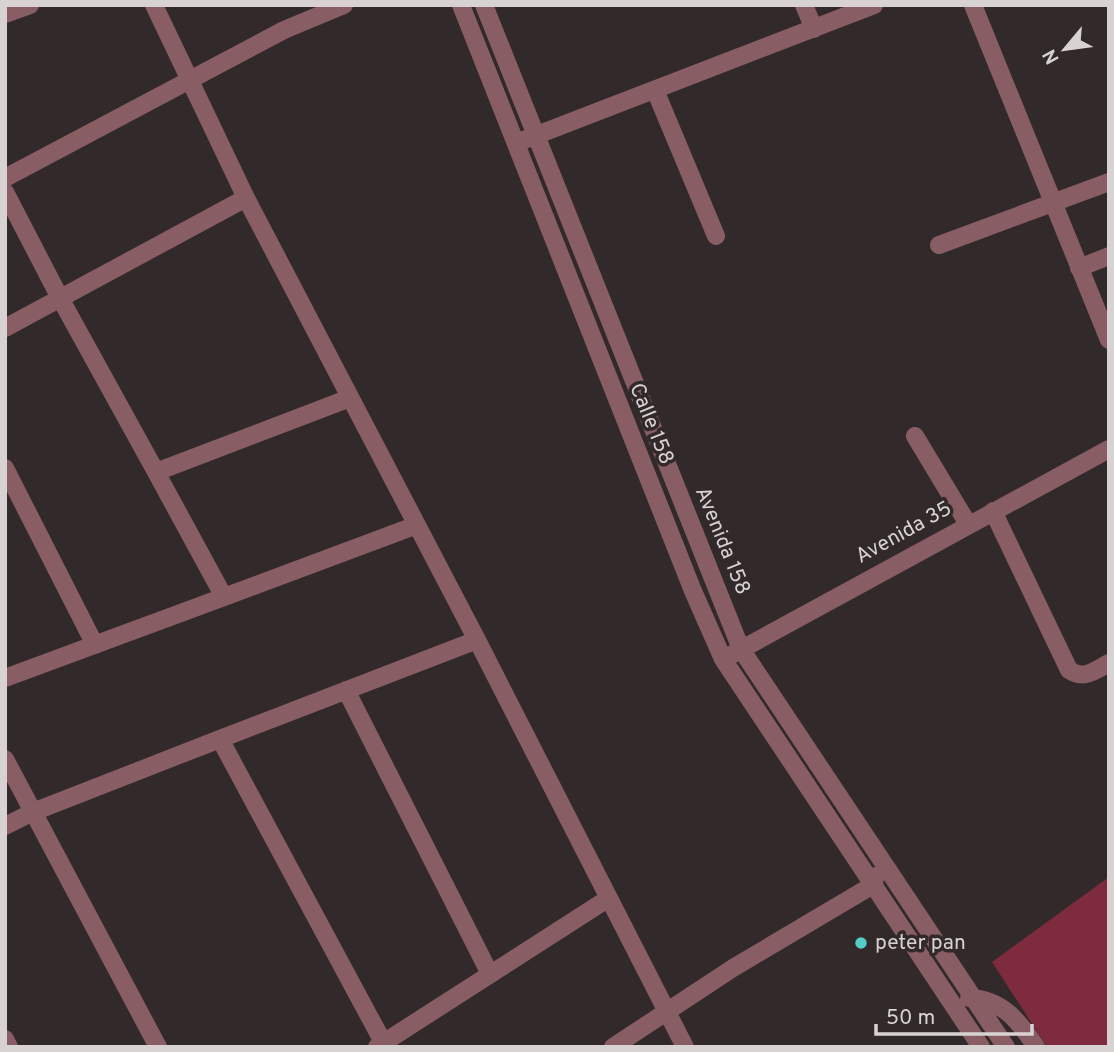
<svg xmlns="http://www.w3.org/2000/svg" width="1114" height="1052" font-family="Overpass,sans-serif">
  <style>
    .green { fill: #7d2b3d }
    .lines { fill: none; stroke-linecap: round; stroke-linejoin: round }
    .minor { stroke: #885d63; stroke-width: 18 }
    .poi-dot { fill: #54cdc6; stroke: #32292a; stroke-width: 2.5 }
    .labels { text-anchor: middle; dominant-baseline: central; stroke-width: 7; stroke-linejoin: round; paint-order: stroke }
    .street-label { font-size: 21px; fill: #d8d2d3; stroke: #32292a }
    .poi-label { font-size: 21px; fill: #d8d2d3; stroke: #32292a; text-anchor: start }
  </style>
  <rect width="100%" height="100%" fill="#32292a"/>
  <path class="green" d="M1109 877V1047H1047L992 962Z"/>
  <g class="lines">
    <path class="minor" d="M154 5 246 198 477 640 685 1047
      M461 5 693 591 723 659 981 1047
      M484 5 741 649 1006 1047
      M804 5 814 29
      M973 5 1109 340
      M5 14 30 5
      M655 90 716 236
      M524 140 874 5
      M5 178 284 30 344 5
      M5 192 60 298 156 472
      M939 245 1109 182
      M1079 268 1109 256
      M5 328 246 198
      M350 398 156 472 224 597 417 525
      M915 436 968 524
      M5 468 95 645
      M993 511 1069 670C1084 680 1094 671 1109 663
      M731 655 1109 449
      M5 678 224 597
      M346 690 490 974
      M5 759 158 1047
      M5 826 33 812 220 739
      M969 998C1002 999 1019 1021 1036 1047
      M5 1039 9 1047
      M383 1042 220 739 477 640
      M377 1047 609 898
      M613 1047 733 968 873 885 876 876"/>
  </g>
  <circle class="poi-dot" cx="861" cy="943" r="7"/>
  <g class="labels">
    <g class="street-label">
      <text transform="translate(651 424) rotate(68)">Calle 158</text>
      <text transform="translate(904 533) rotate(-29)">Avenida 35</text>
      <text transform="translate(722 541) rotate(68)">Avenida 158</text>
    </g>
    <g class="poi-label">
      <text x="875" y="943">peter pan</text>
    </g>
  </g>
  <rect width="1114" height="1052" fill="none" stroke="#d8d2d3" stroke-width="14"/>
  <g transform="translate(1065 49) rotate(241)" stroke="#32292a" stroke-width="5" paint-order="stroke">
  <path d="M0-5L12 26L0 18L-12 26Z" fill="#d8d2d3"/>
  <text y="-10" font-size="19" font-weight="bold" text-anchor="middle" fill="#d8d2d3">N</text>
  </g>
  <path d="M876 1024v10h156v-10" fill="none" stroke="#d8d2d3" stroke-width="3.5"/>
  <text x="886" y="1024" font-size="21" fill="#d8d2d3" stroke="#32292a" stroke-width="5" paint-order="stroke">50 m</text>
</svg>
